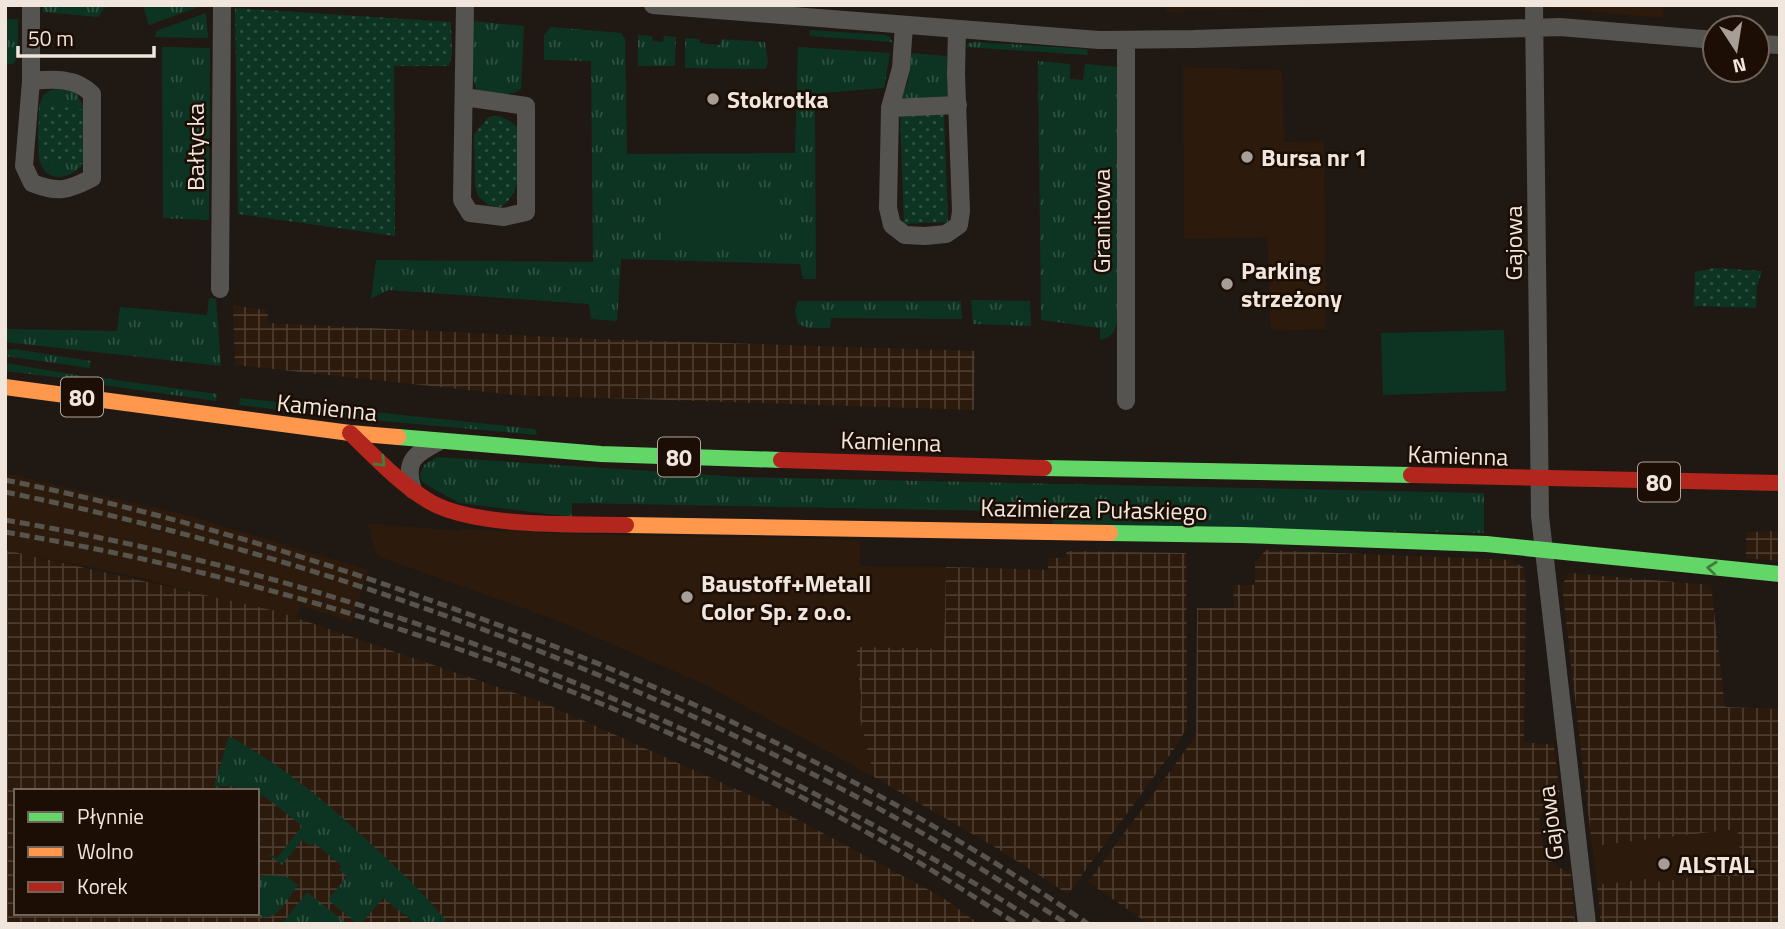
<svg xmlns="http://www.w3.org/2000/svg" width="1785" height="929" font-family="'Titillium Web',sans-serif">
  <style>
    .built { fill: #2c1b0c }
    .industrial { fill: url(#industrial-grid); fill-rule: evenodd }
    .grass { fill: url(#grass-tufts) }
    .park { fill: url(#park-dots) }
    .pitch { fill: #0d3422 }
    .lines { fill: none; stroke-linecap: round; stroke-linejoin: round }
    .street { stroke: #555450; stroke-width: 18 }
    .fast { stroke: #63d668; stroke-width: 16 }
    .slow { stroke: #ff974d; stroke-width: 16 }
    .jam { stroke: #b3261e; stroke-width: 16 }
    .rail { stroke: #57544e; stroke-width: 5; stroke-dasharray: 10 5; stroke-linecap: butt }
    .oneway { stroke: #437c3b }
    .poi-dot { fill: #a79e97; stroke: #1c0e04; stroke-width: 2.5 }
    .labels { text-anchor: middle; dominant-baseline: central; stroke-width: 5; stroke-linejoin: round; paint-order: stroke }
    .shield { fill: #1c0e04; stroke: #b0a59d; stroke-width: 2 }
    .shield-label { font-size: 23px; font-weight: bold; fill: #f0e6de }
    .poi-label { font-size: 24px; font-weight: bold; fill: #f0e6de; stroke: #1c0e04; text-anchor: start }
    .street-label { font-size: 24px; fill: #f0e6de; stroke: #1c0e04 }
  </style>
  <defs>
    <pattern id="industrial-grid" width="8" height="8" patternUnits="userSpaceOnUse" patternTransform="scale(1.75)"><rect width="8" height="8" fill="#2c1b0c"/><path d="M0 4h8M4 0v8" fill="none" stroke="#4b3c2f"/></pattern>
    <pattern id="grass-tufts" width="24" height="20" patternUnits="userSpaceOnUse" patternTransform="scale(1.75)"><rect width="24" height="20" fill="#0d3422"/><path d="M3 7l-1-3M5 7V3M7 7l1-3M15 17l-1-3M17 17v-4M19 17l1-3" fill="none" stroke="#315142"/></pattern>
    <pattern id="park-dots" width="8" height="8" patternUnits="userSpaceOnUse" patternTransform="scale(1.75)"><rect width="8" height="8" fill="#0d3422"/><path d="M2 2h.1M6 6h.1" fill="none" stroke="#315142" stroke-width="1.8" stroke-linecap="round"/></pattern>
  </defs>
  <rect width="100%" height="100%" fill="#201812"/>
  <path class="built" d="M1166 5H1385L1166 12Z
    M1551 5H1664L1663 18 1554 8Z
    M1183 67 1282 70 1284 142 1324 141 1326 329 1271 331 1267 237 1184 239Z
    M5 473 190 516 368 570 352 622 301 606 295 618 129 575 5 550Z
    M367 523 460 531 461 529 575 534 860 540V566L946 567 944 649 860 647V719L874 777 706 685 556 620 377 556Z
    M1737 829 1743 873 1655 882 1654 878 1597 885 1592 846Z"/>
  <path class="industrial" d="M233 305 268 311 267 323 595 339 975 351 974 410 514 395 235 365Z
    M1780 531V561L1746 558V532Z
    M5 550 276 611 544 703 763 801 942 897 979 924H5ZM16 791H257V913H16Z
    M1266 550 1512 560 1524 568 1526 586 1524 742 1554 745 1560 795 1539 815 1544 853 1557 867 1571 872 1575 924H1149L1088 882 1196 736 1197 608H1234L1233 585H1255V562Z
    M1067 551 1186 553 1187 727 1177 745 1068 894 1000 850 874 777 860 719 861 695 857 665V650L860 647 944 649 946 567 1048 570V558H1065Z
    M1569 573 1711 585 1725 707 1780 709V924H1601L1597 885 1654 878 1655 882 1743 872 1737 829 1592 846 1562 585Z"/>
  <path class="grass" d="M43 5H107L98 17 43 12Z
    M204 5 149 25 143 6H120Z
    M206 13 208 38 155 37 156 31Z
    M5 19H18V56L13 64H5Z
    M471 21 524 26 521 89C506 98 493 95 477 91L471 72Z
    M551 27 621 33 625 39 627 154 795 153 798 47 890 53 884 88 821 93 815 103 816 279H803L800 264 621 259 617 321 591 319 589 304 388 290 371 299 376 260 593 262 591 61 544 60V35Z
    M810 30 885 35 890 37 893 42 810 36Z
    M638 35 652 36 653 41 663 42 664 36 676 37 675 66H638Z
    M685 38 699 39 700 43 720 45 722 39 765 42 768 62 766 69 685 68Z
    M975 42 1087 49 1088 55 966 47 969 43Z
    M162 47 210 48 209 220 163 218Z
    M910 53 947 56 948 99 901 98 908 82Z
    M1038 61 1070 64V79L1083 80 1085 64 1119 67 1117 323C1114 333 1111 337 1100 340V328L1041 320Z
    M55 89H63L76 93 86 110 83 164C72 178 50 184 41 165 37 157 37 107 42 98 45 92 49 91 55 89Z
    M209 298 216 299 221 366 5 342V329L117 331 120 307 207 315Z
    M971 300 1030 301 1031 326 973 324Z
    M798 301H961L962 319 831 318 830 328H808L798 324 795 310Z
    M15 349 91 361 90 368 5 356V350Z
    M5 363 88 377V381L5 371Z
    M101 378 217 394 216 401 103 385 99 382Z
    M240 398 535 429 537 435 338 417 239 405Z
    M437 457 741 477 1484 493V533L1053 526 1052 512 572 503V517L459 503 422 482 420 474 424 465Z
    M229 736C283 766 325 801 370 843 398 869 425 894 449 924H416L383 898 361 924H357L328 900 347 876 339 870 342 866 314 843 310 846 302 840 282 865 269 855 270 854 277 858 302 826 263 795 257 800V791C239 791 235 783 214 787Z
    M257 875 285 876 298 885C286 900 274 929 254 913H257Z
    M307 892 347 924H282Z"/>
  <path class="park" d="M235 8 451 22 452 54 449 66H394L395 236 238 214Z
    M39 104 86 110 83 164 40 163Z
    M944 114 948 222 904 224 900 115Z
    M499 116 510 121 519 129C518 156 526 190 501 207L488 205 478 196 475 186 474 135 488 117Z
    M1714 268 1762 271 1757 286 1756 308 1694 306 1695 272Z"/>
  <path class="pitch" d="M662 190 776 193 775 248 661 245Z
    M1504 330 1506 391 1383 395 1381 333Z"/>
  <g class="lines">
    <path class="street" d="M653 5 1099 40 1194 39 1560 27 1715 40
      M1534 5 1540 516 1587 924
      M904 25 901 68 890 108 888 208 892 225 905 235 925 236 946 234 959 225 961 211 956 74 957 29
      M1126 40V401
      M1757 44 1780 45
      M31 81C53 79 75 77 92 94V178C67 191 58 193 32 183L24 166 31 81V5
      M464 97 526 106V212L504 217 470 213 462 200 465 5
      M890 108 958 105
      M220 289 222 5
      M413 490C404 462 413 455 438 442"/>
    <path class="fast" d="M398 437 601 454 781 460
      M1044 468 1411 475
      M1110 533 1242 535 1486 544 1780 574"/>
    <path class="slow" d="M5 387 350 433 398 437
      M626 525 1110 533"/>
    <path class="jam" d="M350 433C374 456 398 482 427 500 471 528 573 524 626 525
      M781 460 1044 468
      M1411 475 1780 483"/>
    <path class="rail" d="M5 480C164 512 319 559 471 615 687 693 898 792 1088 924
      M5 492C309 554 612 664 885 812 947 846 1007 885 1067 924
      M5 520C374 582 725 723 1040 924
      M5 532C310 584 607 686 877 838 925 865 971 895 1017 924"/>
  </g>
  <defs><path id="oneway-chevron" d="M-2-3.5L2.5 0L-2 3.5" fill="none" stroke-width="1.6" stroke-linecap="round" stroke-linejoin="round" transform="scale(1.75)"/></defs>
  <g class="oneway">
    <use href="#oneway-chevron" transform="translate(381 462) rotate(44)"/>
    <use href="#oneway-chevron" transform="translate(1712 568) rotate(-174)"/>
  </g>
  <g class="poi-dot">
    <circle cx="713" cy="99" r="7"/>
    <circle cx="1247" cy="157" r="7"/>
    <circle cx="1227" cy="284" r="7"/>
    <circle cx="687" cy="597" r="7"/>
    <circle cx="1664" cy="864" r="7"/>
  </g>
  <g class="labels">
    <g class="shield">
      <rect x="61" y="377.5" width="42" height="39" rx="5"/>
      <rect x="658" y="437.5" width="42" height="39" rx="5"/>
      <rect x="1638" y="462.5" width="42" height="39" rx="5"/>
    </g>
    <g class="shield-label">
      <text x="82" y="397">80</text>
      <text x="679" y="457">80</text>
      <text x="1659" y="482">80</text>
    </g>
    <g class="poi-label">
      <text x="727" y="99">Stokrotka</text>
      <text x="1261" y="157">Bursa nr 1</text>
      <text x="1241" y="270">Parking<tspan x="1241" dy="28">strzeżony</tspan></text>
      <text x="701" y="583">Baustoff+Metall<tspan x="701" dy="28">Color Sp. z o.o.</tspan></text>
      <text x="1678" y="864">ALSTAL</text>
    </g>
    <g class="street-label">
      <text transform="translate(195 147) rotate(-90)">Bałtycka</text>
      <text transform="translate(1101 221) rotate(-90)">Granitowa</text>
      <text transform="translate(1513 243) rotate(-90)">Gajowa</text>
      <text transform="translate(327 407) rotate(6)">Kamienna</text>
      <text transform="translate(891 441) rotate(2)">Kamienna</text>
      <text transform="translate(1458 455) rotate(2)">Kamienna</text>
      <text transform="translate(1094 509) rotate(1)">Kazimierza Pułaskiego</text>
      <text transform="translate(1550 823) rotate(-97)">Gajowa</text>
    </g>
  </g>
  <rect width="1785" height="929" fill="none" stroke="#f0e6de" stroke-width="14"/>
  <rect x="14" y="789" width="245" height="126" fill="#1c0e04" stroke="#71645b" stroke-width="2"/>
  <rect x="28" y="812" width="35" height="10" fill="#63d668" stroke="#71645b" stroke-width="2"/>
  <text x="77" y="824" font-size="21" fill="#f0e6de">Płynnie</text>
  <rect x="28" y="847" width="35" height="10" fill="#ff974d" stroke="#71645b" stroke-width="2"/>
  <text x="77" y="859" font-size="21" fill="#f0e6de">Wolno</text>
  <rect x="28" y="882" width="35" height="10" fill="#b3261e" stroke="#71645b" stroke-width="2"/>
  <text x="77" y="894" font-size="21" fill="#f0e6de">Korek</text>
  <g transform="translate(1736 49) rotate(168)"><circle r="33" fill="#1c0e04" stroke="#71645b" stroke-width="2"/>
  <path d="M0-5L12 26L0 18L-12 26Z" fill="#a79e97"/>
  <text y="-10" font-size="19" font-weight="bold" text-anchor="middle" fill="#f0e6de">N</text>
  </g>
  <path d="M18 46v10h136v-10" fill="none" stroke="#f0e6de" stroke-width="3.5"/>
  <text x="28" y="46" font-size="21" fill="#f0e6de" stroke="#1c0e04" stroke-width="5" paint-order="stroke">50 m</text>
</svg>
